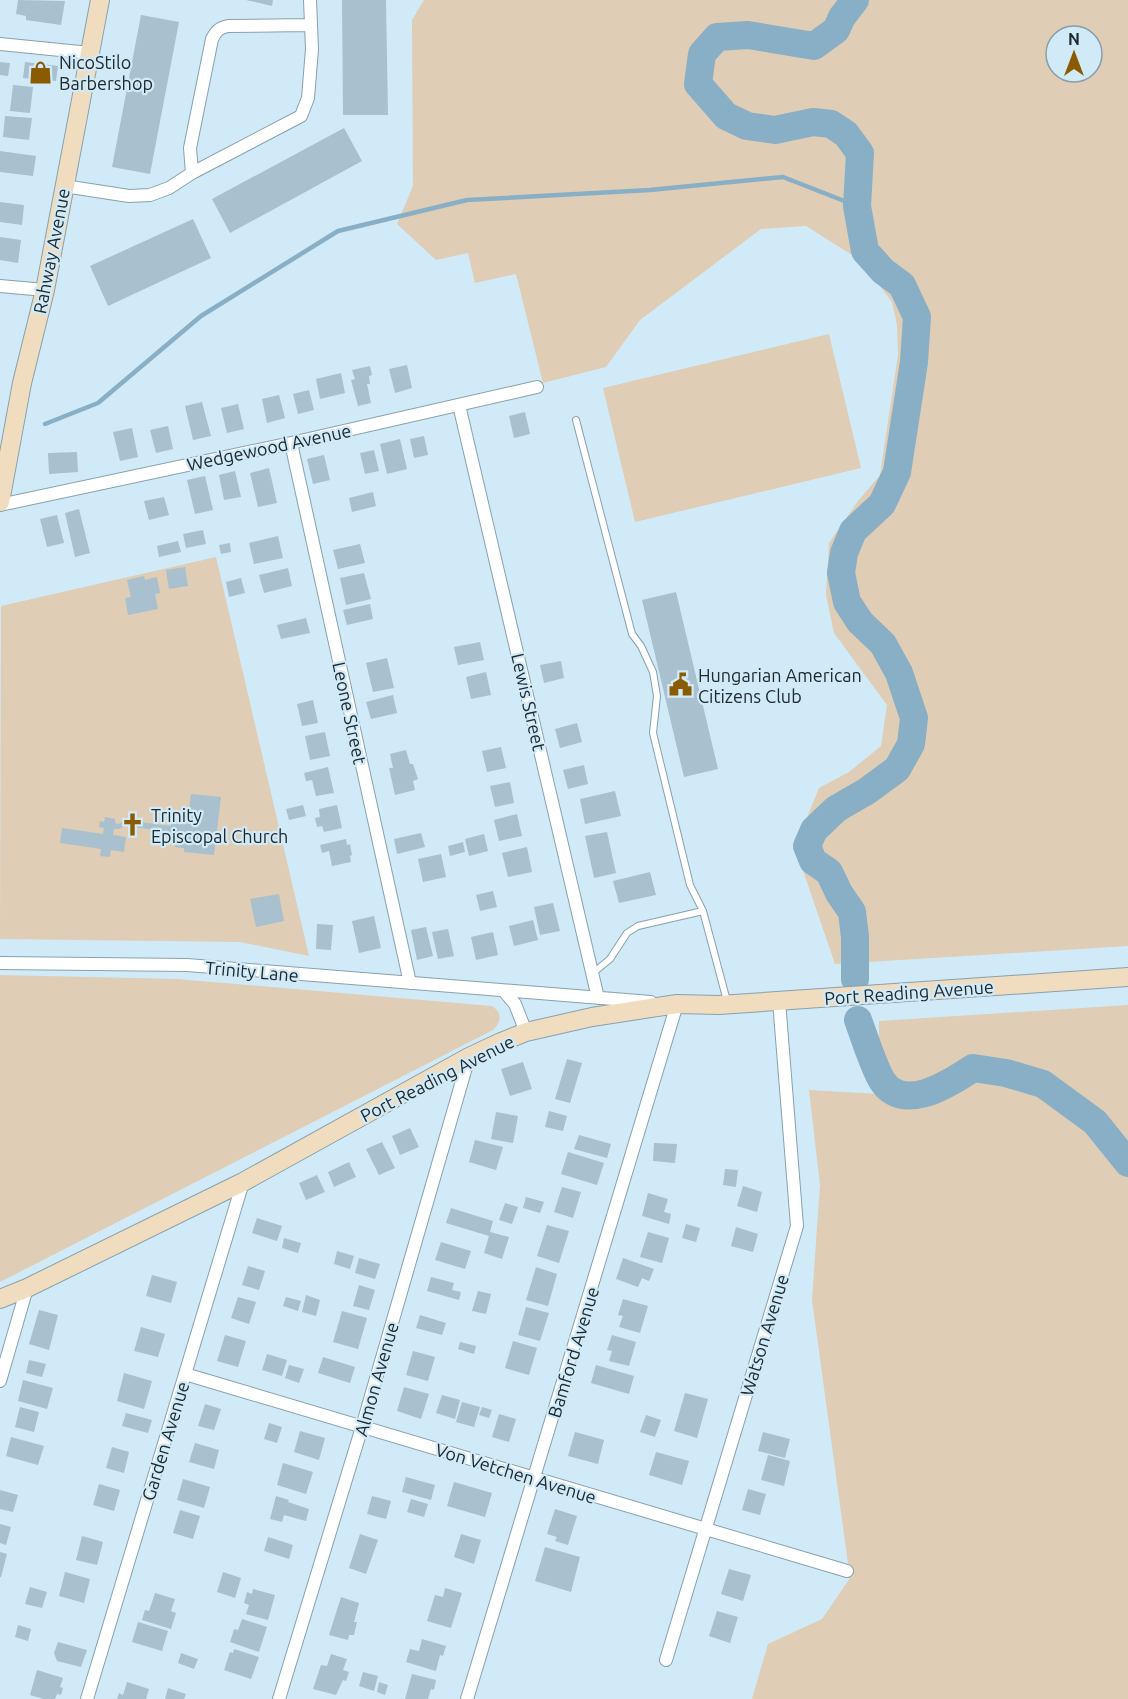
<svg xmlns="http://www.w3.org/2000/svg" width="1128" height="1699" font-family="Ubuntu,sans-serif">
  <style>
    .green { fill: #dfcdb5; fill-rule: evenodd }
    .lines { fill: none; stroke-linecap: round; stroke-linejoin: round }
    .stream { stroke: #88afc6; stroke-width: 4.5 }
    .river { stroke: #88afc6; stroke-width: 28 }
    .building { fill: #a9c0ce }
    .lane-casing { stroke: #89a0ad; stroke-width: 8 }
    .street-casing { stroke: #89a0ad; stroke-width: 14 }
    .secondary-casing { stroke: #89a0ad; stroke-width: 20 }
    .lane { stroke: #fff; stroke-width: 6 }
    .street { stroke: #fff; stroke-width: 12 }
    .secondary { stroke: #f0ddbf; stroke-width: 18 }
    .labels { text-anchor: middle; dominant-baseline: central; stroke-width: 4.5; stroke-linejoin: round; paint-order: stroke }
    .poi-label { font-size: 18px; fill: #202a2f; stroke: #d1eaf8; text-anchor: start }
    .street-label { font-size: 18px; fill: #202a2f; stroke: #d1eaf8 }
  </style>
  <rect width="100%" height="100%" fill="#d1eaf8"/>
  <path class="green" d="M424 0H1128V946L835 964 795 847 819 788 849 772 881 746 887 705 834 633 826 595 829 543 858 501 880 475 898 355 897 325 892 302 860 260 806 226 761 229 640 320 606 367 543 383 516 274 475 283 468 253 436 260 397 224 413 186 412 20ZM1056 36H1092V72H1056Z
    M829 334 861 468 635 522 603 388Z
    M216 557 309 956 240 942 0 939 1 606Z
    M0 975 177 979 492 1006C502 1012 502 1022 493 1030L0 1282Z
    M1128 1005V1699H752L768 1644 822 1619 850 1578 812 1300 820 1185 809 1090 879 1094V1021Z"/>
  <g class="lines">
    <path class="stream" d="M45 424 98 403 201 316 338 231 467 200 650 190 783 177 857 206"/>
    <path class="river" d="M855 0 842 17 836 30 814 46 748 35 717 37 702 54 698 84 726 116 747 126 775 130 813 122 831 124 846 134 860 153 857 206 865 251 883 271 902 285 917 317 914 362 897 472 882 504 853 531 844 553 841 573 847 602 860 622 883 644 899 673 914 718 911 744 897 769 867 791 836 809 814 830 807 846 813 861 829 872 839 893 852 912 855 937V979
      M858 1020C865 1039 871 1059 880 1077 900 1116 949 1084 973 1068L1006 1073 1043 1084 1095 1122 1128 1163"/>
  </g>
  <path class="building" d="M18 0 65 1 61 25 26 20V16L16 14Z
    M246 0H273L272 6Z
    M342 0H386L388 115H343Z
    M141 15 179 22 150 174 112 167Z
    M0 62 10 63 8 76 0 75Z
    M25 62 58 66 56 81 23 78Z
    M13 85 33 87 30 113 10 111Z
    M5 116 32 118 29 140 3 137Z
    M344 128 362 161 230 233 212 199Z
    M0 151 36 156 33 176 0 172Z
    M0 202 24 205 22 225 0 222Z
    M193 219 211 258 108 306 90 266Z
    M0 237 21 240 18 263 0 260Z
    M407 365 412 388 395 393 389 369Z
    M370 366 372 375 369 376 370 384H367L371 403 358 406 351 380 355 379 352 370Z
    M341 373 345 393 320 399 316 379Z
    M309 390 314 410 298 414 293 394Z
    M279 395 285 418 267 423 262 399Z
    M202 402 211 436 193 440 185 406Z
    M238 404 244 429 227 433 221 408Z
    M525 412 530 434 514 438 509 416Z
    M168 426 173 449 156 453 150 430Z
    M132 428 138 457 120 461 113 432Z
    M424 436 428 455 414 458 410 439Z
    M400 439 407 469 387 474 380 444Z
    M374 450 379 471 365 474 360 453Z
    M77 452 78 472 49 474 48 453Z
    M324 455 330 480 313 484 307 459Z
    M269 468 277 503 258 507 250 473Z
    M235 471 241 497 224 500 219 475Z
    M205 476 213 510 195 514 187 480Z
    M373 492 376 506 352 512 349 498Z
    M164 497 169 515 149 520 144 501Z
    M79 509 90 553 75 557 65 513Z
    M57 515 64 543 47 547 40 519Z
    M203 530 206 544 186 548 183 534Z
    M278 536 283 558 254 564 249 543Z
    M178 541 181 552 159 557 157 546Z
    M230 543 231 552 221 554 219 545Z
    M360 544 365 563 338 569 333 550Z
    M185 567 188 586 169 589 166 570Z
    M288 568 292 586 264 593 259 575Z
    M364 573 371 599 346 605 340 578Z
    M144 576 145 580 157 577 160 593 155 594 158 609 128 615 125 598 131 597 127 580Z
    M241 578 245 593 229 597 226 582Z
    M676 592 718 769 684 777 642 600Z
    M370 604 373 619 347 625 343 610Z
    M306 618 310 633 281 639 277 625Z
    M480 642 484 660 458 665 454 647Z
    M387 658 394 688 373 692 366 663Z
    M561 661 564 678 544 683 540 665Z
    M486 672 491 695 471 699 466 677Z
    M393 695 397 713 371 719 366 702Z
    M313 700 318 723 302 726 297 704Z
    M577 723 582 742 560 748 555 729Z
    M325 732 330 756 310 760 305 736Z
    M501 747 506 768 487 772 482 751Z
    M406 750 410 764H413L418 779 413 781 415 790 395 795 389 768H393L390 754Z
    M584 765 588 784 568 789 563 770Z
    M328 767 334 793 316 796 312 780 306 781 304 773Z
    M510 782 514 803 495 807 490 786Z
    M615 791 621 816 585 824 580 799Z
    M191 794 221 797 214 855 184 852V848L175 847 176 838 170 837V832L161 831V834L155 833V830L125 826 119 829H114L113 835 126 837 124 852 111 850 110 857 100 856 101 849 60 843 62 828 103 834 104 828 99 827 100 821 104 822 105 817 115 819V823L119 824 125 820 171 826V824H178L179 817 188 818Z
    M303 805 306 816 289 820 286 809Z
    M337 805 342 828 324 832 322 826 317 827 315 818 320 817 319 809Z
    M517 814 522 836 499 841 494 820Z
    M607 832 616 873 594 878 585 836Z
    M421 833 425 847 397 854 394 839Z
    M484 834 488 851 469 856 465 839Z
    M346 839 347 845 350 844 352 855 350 856 351 862 332 866 329 851 322 853 320 845Z
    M463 842 465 852 450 856 448 846Z
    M527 847 532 872 508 877 502 853Z
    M441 854 446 877 423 882 418 859Z
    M650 872 656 895 619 903 613 881Z
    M493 891 497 907 480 911 476 895Z
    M279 894 284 921 256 927 250 899Z
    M553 903 560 931 540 935 534 907Z
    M374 916 381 948 359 953 352 921Z
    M533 920 538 940 514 946 509 926Z
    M317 924 333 925 331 950 316 949Z
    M426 927 433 956 417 960 411 930Z
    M448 929 454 956 438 959 432 932Z
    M493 932 498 955 476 960 471 937Z
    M567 1059 582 1063 570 1103 555 1099Z
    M523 1062 532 1089 510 1096 501 1069Z
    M549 1111 567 1116 563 1131 545 1127Z
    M496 1112 518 1116 513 1143 491 1139Z
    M410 1128 419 1147 400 1155 392 1136Z
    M579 1135 611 1144 607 1158 574 1149Z
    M475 1140 503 1147 496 1170 469 1162Z
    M382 1142 395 1168 379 1175 366 1149Z
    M654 1143 677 1144 675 1163 653 1161Z
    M568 1152 604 1163 597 1185 561 1174Z
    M349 1162 356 1177 334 1187 328 1172Z
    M725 1169 738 1170 736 1187 723 1185Z
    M317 1175 325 1192 306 1200 299 1183Z
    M743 1186 762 1192 757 1212 737 1206Z
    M562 1187 581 1192 573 1218 554 1212Z
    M648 1193 668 1199 664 1212 671 1214 669 1224 642 1216Z
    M526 1197 544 1202 540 1213 523 1208Z
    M505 1203 518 1207 512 1224 499 1220Z
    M451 1208 493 1221 490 1232 509 1237 502 1259 484 1253 489 1236 446 1223Z
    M257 1218 282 1226 277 1241 252 1233Z
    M686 1224 700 1228 696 1242 682 1238Z
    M547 1225 569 1231 559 1263 537 1256Z
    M736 1227 758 1234 753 1252 731 1246Z
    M648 1232 669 1238 662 1263 640 1257Z
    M284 1238 301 1243 298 1253 282 1248Z
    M441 1242 471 1251 465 1269 435 1260Z
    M337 1251 354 1256 350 1269 334 1264Z
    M359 1258 380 1264 375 1279 355 1273Z
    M623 1258 654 1269 649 1281 642 1278 638 1287 616 1279Z
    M248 1266 265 1271 259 1290 242 1285Z
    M536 1267 557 1274 548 1306 526 1300Z
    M152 1275 177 1282 171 1303 146 1296Z
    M431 1277 454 1283 452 1290 461 1292 459 1300 427 1291Z
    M359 1285 375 1290 369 1310 353 1306Z
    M478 1291 491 1294 486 1314 472 1311Z
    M306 1295 320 1300 316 1316 302 1312Z
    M238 1297 256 1302 249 1324 231 1318Z
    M286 1297 301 1301 298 1311 283 1306Z
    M623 1299 648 1306 640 1333 619 1327 623 1316 618 1315Z
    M526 1307 549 1313 540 1341 518 1335Z
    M39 1310 58 1315 49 1350 29 1344Z
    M342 1311 367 1318 358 1349 333 1342Z
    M420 1315 446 1323 442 1335 416 1328Z
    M141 1327 165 1334 158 1357 134 1351Z
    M225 1335 246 1341 238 1367 217 1361Z
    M612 1335 636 1342 629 1366 609 1361 612 1351 607 1350Z
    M513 1341 537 1348 529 1375 505 1368Z
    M460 1342 476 1346 474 1354 458 1349Z
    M413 1351 435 1357 428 1381 406 1375Z
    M267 1354 287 1360 282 1376 262 1370Z
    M323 1357 355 1367 350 1383 318 1373Z
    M29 1360 46 1364 42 1377 26 1373Z
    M289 1365 304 1369 299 1383 285 1378Z
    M596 1365 634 1376 629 1394 591 1383Z
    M124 1373 152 1381 144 1409 117 1401Z
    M23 1380 53 1388 47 1409 18 1401Z
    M404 1387 429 1394 421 1419 397 1411Z
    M685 1393 708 1399 697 1438 674 1431Z
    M442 1395 460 1400 455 1419 436 1413Z
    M462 1402 480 1407 474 1427 456 1422Z
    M205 1404 221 1409 214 1430 198 1426Z
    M20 1407 39 1412 34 1432 15 1427Z
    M482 1407 492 1410 489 1418 479 1415Z
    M126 1413 152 1420 148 1433 122 1426Z
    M499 1414 516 1419 509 1442 492 1437Z
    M646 1415 661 1420 655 1437 640 1432Z
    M269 1423 282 1427 277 1443 264 1439Z
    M300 1431 325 1438 319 1460 294 1452Z
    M575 1432 604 1440 598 1464 568 1456Z
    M763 1432 790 1439 785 1458 758 1451Z
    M11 1437 44 1446 38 1465 6 1456Z
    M195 1443 219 1450 214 1469 189 1462Z
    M112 1447 129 1452 124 1473 106 1468Z
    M656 1452 689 1461 682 1485 649 1475Z
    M768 1455 790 1461 784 1486 761 1480Z
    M283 1463 313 1472 306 1494 277 1485Z
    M406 1477 435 1485 431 1500 402 1492Z
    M183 1479 210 1487 204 1508 177 1500Z
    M454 1482 492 1493 485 1517 447 1506Z
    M99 1484 120 1490 114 1511 93 1505Z
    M748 1489 766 1494 760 1515 742 1510Z
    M0 1490 18 1495 13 1512 0 1509Z
    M276 1496 289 1500 288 1502 309 1509 306 1521 284 1515 282 1522 270 1519Z
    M372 1496 391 1501 386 1519 367 1514Z
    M411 1499 428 1504 424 1517 407 1512Z
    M555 1509 577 1516 568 1545 555 1541 557 1537 547 1534Z
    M180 1510 200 1516 193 1539 173 1533Z
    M0 1524 11 1527 6 1545 0 1543Z
    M360 1534 378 1540 366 1574 349 1568Z
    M461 1534 481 1540 474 1564 454 1557Z
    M82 1536 103 1542 97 1565 76 1560Z
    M268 1537 293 1545 289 1559 264 1551Z
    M545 1547 580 1557 571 1592 535 1581Z
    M0 1552 7 1554 1 1577H0Z
    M729 1569 751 1575 743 1601 721 1594Z
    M65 1572 90 1579 84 1603 59 1596Z
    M223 1572 241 1578 235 1598 217 1592Z
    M30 1587 47 1592 42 1608 25 1604Z
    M445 1588 462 1593 451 1628 427 1621 435 1595 443 1597Z
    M253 1589 275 1595 268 1620 246 1614 249 1605 244 1603 247 1592 252 1594Z
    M155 1593 175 1599 171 1611 176 1613 171 1629 142 1620 145 1610 149 1611Z
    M341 1597 359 1603 354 1622H357L354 1635H349L348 1640 329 1635Z
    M717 1611 738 1617 730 1643 709 1636Z
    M242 1619 267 1627 259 1652 230 1642 234 1629 238 1630Z
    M138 1622 168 1631 162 1651 132 1642Z
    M18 1625 31 1629 28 1641 15 1637Z
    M422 1639 446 1646 443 1656 440 1655 436 1671 406 1662 410 1649 419 1651Z
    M58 1642 87 1650 81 1667 57 1661 54 1653Z
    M234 1649 259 1657 251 1679 224 1670 230 1652 233 1653Z
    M181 1653 198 1659 194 1669 178 1663Z
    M331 1654 347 1659 343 1670 349 1672 346 1681 343 1680 336 1695 313 1689 321 1665 327 1666Z
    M37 1670 63 1678 60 1687 63 1688 61 1695 57 1694 55 1699H44L30 1695Z
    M363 1672 378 1676 374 1691 359 1686Z
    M412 1674 436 1680 434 1690 431 1689 428 1699H405Z
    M127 1682 149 1689 146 1699H117L119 1693 123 1695Z
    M379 1682 388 1685 385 1695 377 1692Z
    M168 1688 186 1694 184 1699H165Z"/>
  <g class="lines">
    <defs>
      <path id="lane" d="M576 420 632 634 641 646 653 672 657 696 653 733 690 885 703 911
        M593 973 610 959 627 933 638 926 703 911 727 1001"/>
      <path id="street" d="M0 44 90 53
        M192 173 190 148 212 39C216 31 219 28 228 26L310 25
        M64 186 129 196 150 195 169 188 192 173 301 116 308 98 312 49 310 0
        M0 286 45 290
        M459 405 598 998
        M291 443 410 983
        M0 505 291 443 537 387
        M0 963 187 965 651 1002
        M504 991 515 1004 526 1032
        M185 1374 847 1571
        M0 1381 27 1288
        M666 1660 797 1226 779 1001
        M87 1699 243 1182
        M279 1699 362 1427 469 1057
        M467 1699 677 1004H672"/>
      <path id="secondary" d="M0 502 22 383 45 290 100 0
        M0 1299 27 1288 243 1182 469 1057 501 1042 526 1032 592 1017 677 1004 719 1005 1128 977"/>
    </defs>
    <use href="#lane" class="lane-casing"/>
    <use href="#street" class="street-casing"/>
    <use href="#secondary" class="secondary-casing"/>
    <use href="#lane" class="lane"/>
    <use href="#street" class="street"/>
    <use href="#secondary" class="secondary"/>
  </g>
  <defs>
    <symbol id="shop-bare" viewBox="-9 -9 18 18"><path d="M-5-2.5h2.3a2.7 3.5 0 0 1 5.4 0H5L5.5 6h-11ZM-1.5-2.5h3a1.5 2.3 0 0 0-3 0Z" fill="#8b5b02" stroke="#d1eaf8" stroke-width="2.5" paint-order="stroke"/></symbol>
    <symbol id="civic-bare" viewBox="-9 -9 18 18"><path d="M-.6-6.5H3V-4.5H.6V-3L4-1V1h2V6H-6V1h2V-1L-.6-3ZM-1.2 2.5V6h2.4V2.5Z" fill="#8b5b02" stroke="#d1eaf8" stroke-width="2.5" paint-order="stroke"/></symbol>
    <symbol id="church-bare" viewBox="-9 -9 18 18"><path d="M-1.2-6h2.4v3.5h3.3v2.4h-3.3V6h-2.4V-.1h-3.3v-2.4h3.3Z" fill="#8b5b02" stroke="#d1eaf8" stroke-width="2.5" paint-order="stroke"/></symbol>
  </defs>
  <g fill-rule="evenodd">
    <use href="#shop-bare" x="24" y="56" width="33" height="33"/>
    <use href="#civic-bare" x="664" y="668" width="33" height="33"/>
    <use href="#church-bare" x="116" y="808" width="33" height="33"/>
  </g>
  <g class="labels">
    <g class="poi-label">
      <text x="59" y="62">NicoStilo<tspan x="59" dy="21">Barbershop</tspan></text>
      <text x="698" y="675">Hungarian American<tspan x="698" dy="21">Citizens Club</tspan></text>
      <text x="151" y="815">Trinity<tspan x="151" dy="21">Episcopal Church</tspan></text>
    </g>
    <g class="street-label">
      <text transform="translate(51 251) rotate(-79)">Rahway Avenue</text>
      <text transform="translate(269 447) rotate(-12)">Wedgewood Avenue</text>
      <text transform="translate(529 702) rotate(77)">Lewis Street</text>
      <text transform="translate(350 713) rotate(78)">Leone Street</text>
      <text transform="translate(252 971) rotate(5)">Trinity Lane</text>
      <text transform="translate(909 992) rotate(-4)">Port Reading Avenue</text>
      <text transform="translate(437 1078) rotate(-27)">Port Reading Avenue</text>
      <text transform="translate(764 1335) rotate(-73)">Watson Avenue</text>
      <text transform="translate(573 1352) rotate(-73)">Bamford Avenue</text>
      <text transform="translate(376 1379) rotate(-74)">Almon Avenue</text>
      <text transform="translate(165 1441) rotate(-73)">Garden Avenue</text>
      <text transform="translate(516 1473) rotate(17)">Von Vetchen Avenue</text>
    </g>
  </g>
  <g transform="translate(1074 54)"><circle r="28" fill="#d1eaf8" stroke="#8a9da8" stroke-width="1.5"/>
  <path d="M0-4.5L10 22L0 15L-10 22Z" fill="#8b5b02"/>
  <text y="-9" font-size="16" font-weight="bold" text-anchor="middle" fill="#202a2f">N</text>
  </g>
</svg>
